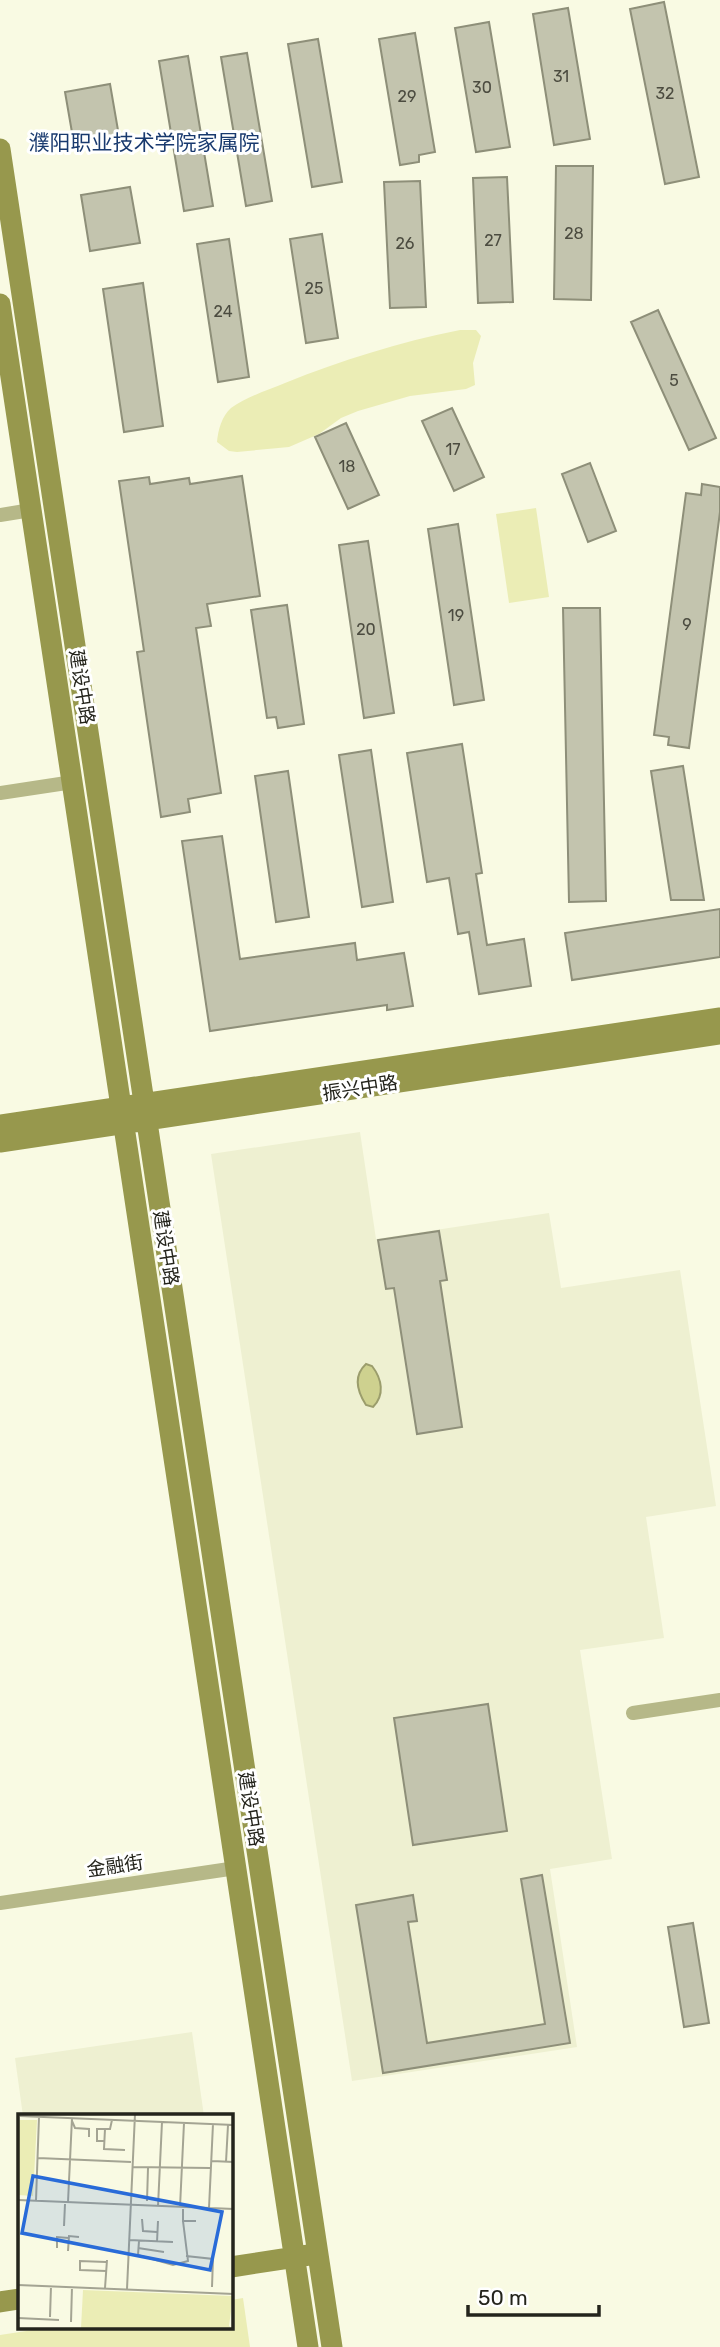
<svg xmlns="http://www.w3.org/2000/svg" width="720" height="2347" font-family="Rubik,'Noto Sans SC',sans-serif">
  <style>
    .built { fill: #eef0d1 }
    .green { fill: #ebedb5 }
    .water { fill: #ced18f; stroke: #9b9d6c; stroke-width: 2 }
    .building { fill: #c3c4ae; stroke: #8e8f79; stroke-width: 2 }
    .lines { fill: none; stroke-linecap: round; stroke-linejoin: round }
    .street { stroke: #b6b888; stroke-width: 14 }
    .secondary { stroke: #97984d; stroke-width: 21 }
    .labels { text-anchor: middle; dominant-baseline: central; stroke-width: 6; stroke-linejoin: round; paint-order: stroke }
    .number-label { font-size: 16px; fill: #4c4c40 }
    .street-label { font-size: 19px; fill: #24241c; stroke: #fff }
    .neighbourhood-label { font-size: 21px; fill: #18396e; stroke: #fff }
    .inset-road { fill: none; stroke: #a4a493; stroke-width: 2 }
    .view { fill: #296bd8; fill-opacity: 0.15; stroke: #296bd8; stroke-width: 3.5 }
    .inset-edge { fill: none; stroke: #24241c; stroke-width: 3.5 }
  </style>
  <rect width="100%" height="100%" fill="#f9fae3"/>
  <path class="built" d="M360 1132 376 1239 549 1213 561 1288 680 1270 716 1506 646 1517 664 1638 580 1650 612 1859 550 1869 577 2047 352 2081 211 1154Z
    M192 2032 204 2116H23L15 2058Z"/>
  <path class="green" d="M460 330H476L481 336 473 363 475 385 466 389 410 396 358 411 341 418 319 434 289 447 237 452 229 451 217 442C218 430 222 416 231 408 246 397 268 390 285 383 342 360 400 342 460 330Z
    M536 508 549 597 509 603 496 514Z
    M243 2298 250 2347H0V2335L46 2328H231V2300Z"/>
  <path class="water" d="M366 1364 372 1366C382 1379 385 1395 373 1407L366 1405C357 1391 353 1376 366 1364Z"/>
  <path class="building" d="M664 2 699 177 665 184 630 9Z
    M568 8 590 139 554 145 533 14Z
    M489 22 510 147 476 152 455 28Z
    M415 33 435 152 419 155V162L400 165 379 39Z
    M318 39 342 182 312 187 288 44Z
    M247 53 272 201 246 206 221 57Z
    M188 56 213 206 184 211 159 61Z
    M110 84 119 136 74 144 65 92Z
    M556 166H593L591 300 554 299Z
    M507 177 513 302 478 303 473 178Z
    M420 181 426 307 390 308 384 182Z
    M130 187 140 243 90 251 81 195Z
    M322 234 338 338 306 343 290 239Z
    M229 239 249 377 218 382 197 244Z
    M143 283 163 426 124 432 103 289Z
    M658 310 716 438 689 450 631 322Z
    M452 408 484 477 454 491 422 421Z
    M346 423 379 495 348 509 315 437Z
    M590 463 616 531 588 542 562 474Z
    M242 476 260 596 207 604 211 626 196 628 221 793 188 799 190 812 161 817 137 652 144 651 119 481 149 477 150 484 189 478 190 484Z
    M702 484 720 487V512L689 748 668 745 669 737 654 735 686 493 701 495Z
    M458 524 484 700 454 705 428 529Z
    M368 541 394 713 364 718 339 545Z
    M287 605 304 724 278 728 276 717 267 718 251 610Z
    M563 608H600L606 901 569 902Z
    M462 744 482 873 476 874 487 945 524 939 531 986 479 994 469 932 458 934 449 878 427 882 407 753Z
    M371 750 393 902 362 907 339 755Z
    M683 766 704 900H671L651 771Z
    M288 771 309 917 276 922 255 776Z
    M222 836 240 959 355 943 357 960 404 953 413 1006 387 1010V1005L210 1031 182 841Z
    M720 909V957L572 980 565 933Z
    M439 1231 447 1280 440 1281 462 1427 417 1434 394 1288 386 1289 378 1240Z
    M488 1704 507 1831 413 1845 394 1718Z
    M542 1875 570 2043 383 2073 356 1905 413 1895 417 1921 408 1922 427 2043 545 2024 521 1879Z
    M693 1923 709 2023 684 2027 668 1927Z"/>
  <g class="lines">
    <path class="street" d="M0 515 31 510
      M0 793 73 782
      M633 1713 720 1700
      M0 1903 236 1868"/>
    <path class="secondary" d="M0 149 332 2347
      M0 304 308 2347
      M0 1125 720 1018
      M0 1142 720 1034
      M231 2267 309 2255
      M0 2302 19 2299"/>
  </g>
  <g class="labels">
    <g class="number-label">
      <text x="561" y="76">31</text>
      <text x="482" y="87">30</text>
      <text x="665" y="93">32</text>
      <text x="407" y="96">29</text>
      <text x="574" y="233">28</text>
      <text x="493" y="240">27</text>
      <text x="405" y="243">26</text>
      <text x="314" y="288">25</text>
      <text x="223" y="311">24</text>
      <text x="674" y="380">5</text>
      <text x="453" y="449">17</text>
      <text x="347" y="466">18</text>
      <text x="456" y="615">19</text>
      <text x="687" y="624">9</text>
      <text x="366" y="629">20</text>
    </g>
    <g class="street-label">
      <text transform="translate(82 687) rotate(81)">建设中路</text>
      <text transform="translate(360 1088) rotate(-9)">振兴中路</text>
      <text transform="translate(166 1248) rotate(81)">建设中路</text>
      <text transform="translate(251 1809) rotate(81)">建设中路</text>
      <text transform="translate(115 1866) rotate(-8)">金融街</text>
    </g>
    <g class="neighbourhood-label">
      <text x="144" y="142">濮阳职业技术学院家属院</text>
    </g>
  </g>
  <g transform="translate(18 2114)">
    <rect width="215" height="215" fill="#f9fae3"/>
    <path d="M0 6H19L15 82 0 81ZM65 176 215 182 211 212 215 215H47L63 214Z" fill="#ebedb5"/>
    <path class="inset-road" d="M2 2 216 11M54 7 57 14 71 15V23M87 15 86 35 107 36M86 27H79V15H92L94 6M20 44 113 48M194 47 216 48M208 48 210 11M114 53 192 54M0 86 216 95M18 86 21 3M129 87 130 54M50 88 54 4M140 92 144 8M162 93 166 9M191 94 195 10M165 95V107H178M124 105 125 117 139 118M46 112 47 90M111 126 155 128M121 127 120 141 155 151 170 147 165 107M139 128 140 107M39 134V123L51 124M120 134 146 138M50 137 51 122 61 123M168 142 195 145 194 173M88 157 62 156V147L88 148M0 171 216 180M87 174 89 146M109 175 117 0M32 203 33 172M0 204 41 206M53 208 54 173"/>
    <path class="view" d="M15 62 204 98 192 156 4 119Z"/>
    <rect width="215" height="215" class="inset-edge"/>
  </g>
  <path d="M468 2305v10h131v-10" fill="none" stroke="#24241c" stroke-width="3.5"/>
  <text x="478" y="2305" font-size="21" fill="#24241c" stroke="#ffffff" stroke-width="5" paint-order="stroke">50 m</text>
</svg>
